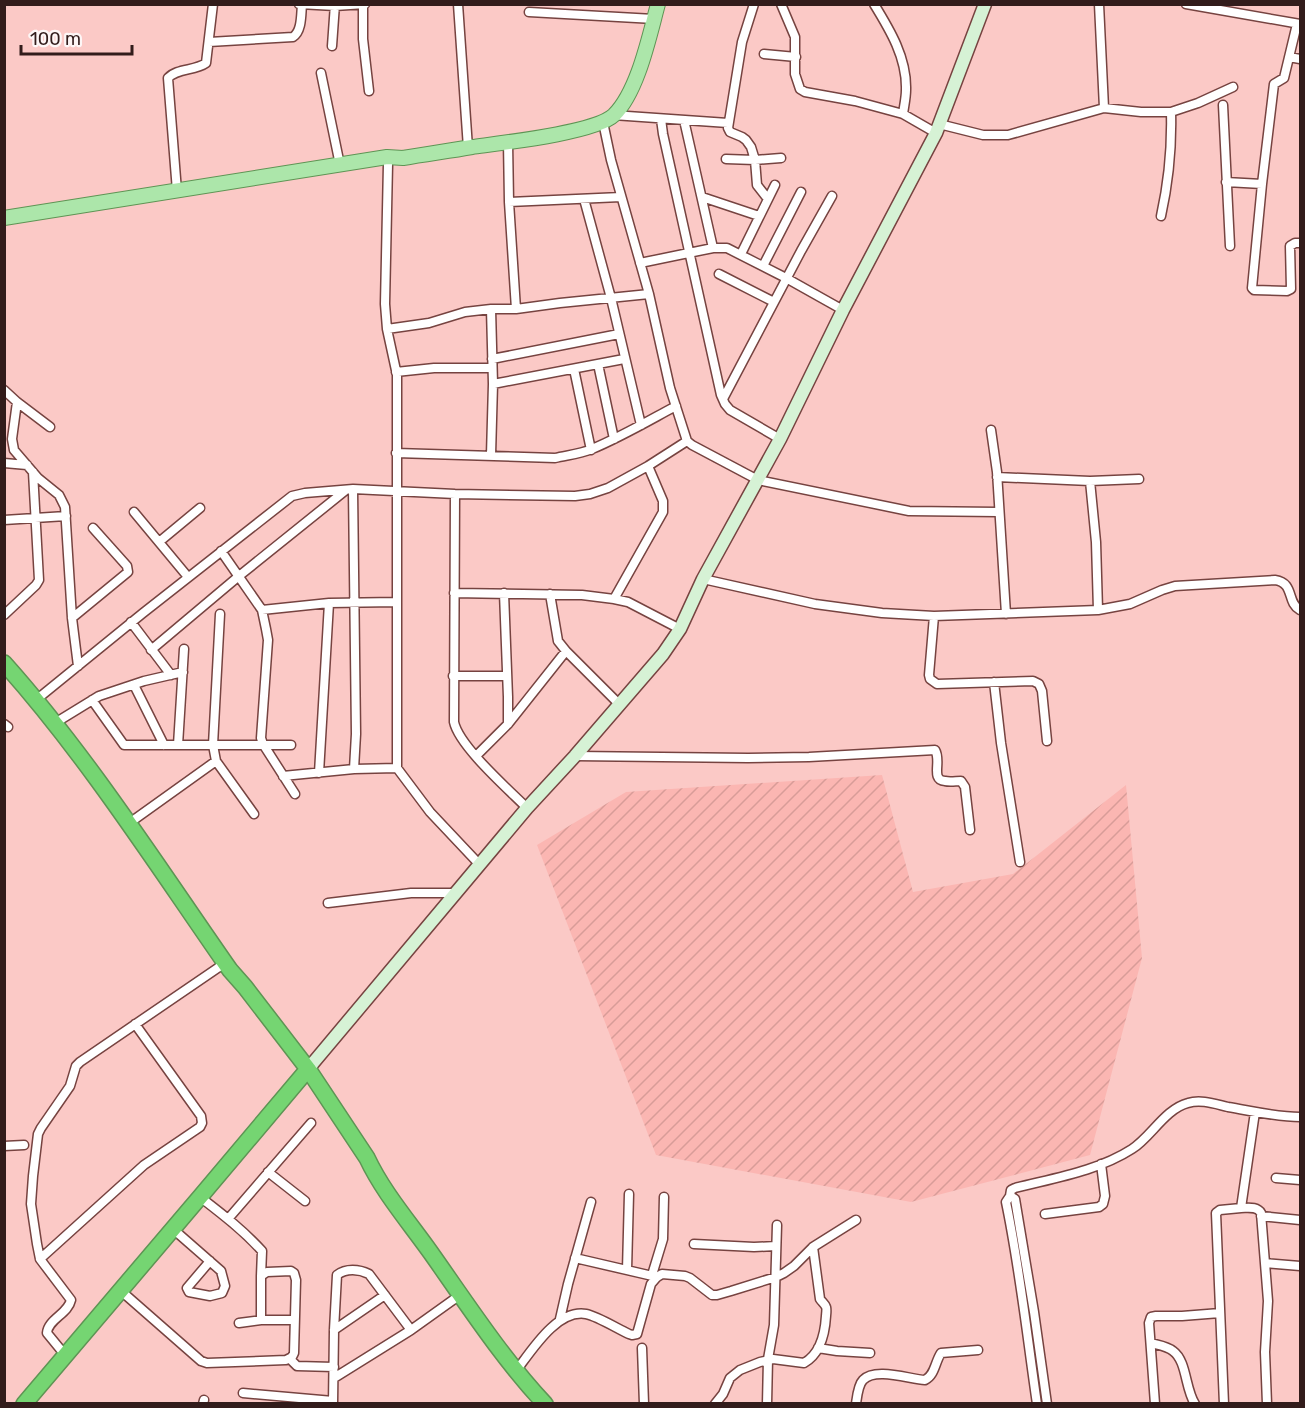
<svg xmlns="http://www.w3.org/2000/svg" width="1305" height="1408" font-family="Rubik,sans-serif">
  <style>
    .industrial { fill: url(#industrial-furrows) }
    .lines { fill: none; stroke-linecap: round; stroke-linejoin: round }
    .street-casing { stroke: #764340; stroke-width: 11 }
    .secondary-casing { stroke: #764340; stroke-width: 15 }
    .primary-casing { stroke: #5e9454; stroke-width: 16 }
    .highway-casing { stroke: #5e9454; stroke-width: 18 }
    .street { stroke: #fff; stroke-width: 8 }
    .secondary { stroke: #d6f2d5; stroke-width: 12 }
    .primary { stroke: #ace6aa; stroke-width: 14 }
    .highway { stroke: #75d572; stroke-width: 15 }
  </style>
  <defs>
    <pattern id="industrial-furrows" width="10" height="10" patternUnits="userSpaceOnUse" patternTransform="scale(1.5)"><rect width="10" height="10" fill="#fbb6b2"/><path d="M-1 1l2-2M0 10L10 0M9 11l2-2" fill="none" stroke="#d89c98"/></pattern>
  </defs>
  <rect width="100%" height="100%" fill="#fbc9c6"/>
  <path class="industrial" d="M882 775 913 892 1013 874 1126 785 1142 958 1090 1155 911 1202 656 1155 537 845 626 792Z"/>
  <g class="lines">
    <defs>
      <path id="street" d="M299 4 335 6 365 4
        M363 4V39L369 91
        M458 4 468 148
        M754 4 742 42 728 128 730 132 742 137 746 140 751 147 755 160 757 185 768 199
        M781 4 795 37V74L800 89 805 92 855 101 903 114 936 133
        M874 4C890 30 907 58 906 90 906 98 904 106 903 114
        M1099 4 1104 108
        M1186 4 1300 24
        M529 12 654 19
        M1297 24 1284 78 1274 84 1262 184 1252 288 1254 290 1287 291 1291 289 1290 246 1295 243H1300
        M209 42 293 37C302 31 301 15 302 4
        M332 46 335 4
        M764 54 796 57
        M1289 57 1300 59
        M321 73 340 165
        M1223 105 1230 246
        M613 115 728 123
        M661 119 663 134 721 395 725 404 730 410 780 439
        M684 120 713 248
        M603 122 611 160 649 294 670 388 687 441 692 445 758 480 909 511 998 512
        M939 124 983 135H1008L1104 108 1141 112H1171L1198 103 1233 87
        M508 142 509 202 516 309
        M387 157 388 164 385 304 387 329 397 375V768L430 812 479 864
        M726 159 755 160 781 158
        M1226 182 1262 184
        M177 191 168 78C177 68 195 71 206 63L213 4
        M702 197 759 216
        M584 199 611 298 641 425
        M509 202 621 197
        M1161 216C1169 180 1172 148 1171 112
        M741 254 775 185
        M640 263 713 248H727L786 278 843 310
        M763 266 801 192
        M719 274 774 302
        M387 329 429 323 465 312 491 309H516L560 303 649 294
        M492 359 619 334
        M598 364 614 439
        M574 369 591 450
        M396 372 434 368H492
        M493 384 624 359
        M4 390 17 402 50 427
        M723 399 801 251 832 196
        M17 402 12 439 14 450 38 478 59 495 65 507 72 618 78 666
        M991 430 997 472 1006 614
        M396 453 555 458C568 455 580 454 592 449 621 437 648 421 676 406
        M491 455 493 384 491 309
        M4 463 27 465
        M997 477 1090 481 1139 479
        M1090 481 1096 542 1098 610
        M353 489 356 734 354 769
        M455 494 454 722C459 746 508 789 527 808
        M134 512 188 577
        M4 520 66 516
        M159 542 200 508
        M221 551 262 610 266 629 268 640 261 738 263 744 295 794
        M703 579 815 604 882 613 934 616 1098 610 1130 604 1162 590 1175 586 1275 580C1295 583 1286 602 1300 610
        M454 593 582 595 614 599 628 602 680 629
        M504 593 508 697V724
        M550 594 558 641 566 651 620 705
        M614 599 663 512V501L648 466
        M262 610 329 603 397 602
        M220 614 213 745 216 761 254 814
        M4 615 36 585 39 580 33 472
        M934 616 929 675 930 679 937 684 1033 681 1039 684 1042 691 1047 741
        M72 618 128 572 127 566 93 528
        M131 622 171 675
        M151 650 239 576 346 490
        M453 676H507
        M994 682 1001 743 1020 862
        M134 685 164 745
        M36 700 143 613 292 496 305 493 353 489 455 494 575 496 590 494 608 488 648 466 687 441
        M92 700 124 745H291
        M55 723 99 696 144 681 183 672
        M4 724 8 727
        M178 745 184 649
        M476 756 508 724 566 651
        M575 756 748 758 809 757 935 750C942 761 930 780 945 781 950 782 956 781 961 781L965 787 970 830
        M319 773 329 603
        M283 776 354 769 397 768
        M128 824 216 761
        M328 903 411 893H455
        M4 1146 24 1145
        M268 1172 305 1201
        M1276 1178 1300 1180
        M1010 1196 1015 1199 1034 1312 1047 1404
        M200 1197C222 1214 243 1230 262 1251L261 1276
        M1241 1208C1248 1208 1257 1206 1261 1213L1268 1301 1265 1352 1267 1404
        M1045 1214 1099 1207 1103 1204 1105 1196 1101 1164
        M1261 1216 1300 1220
        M228 1219 311 1123
        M173 1229 221 1271 225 1286 222 1293 210 1296 189 1292 187 1288 210 1261
        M694 1244 754 1247 776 1246
        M575 1258 657 1277
        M40 1259 144 1165 200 1127 202 1123 201 1116 135 1024
        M1265 1263 1300 1266
        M627 1270 629 1194
        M652 1275 663 1239 664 1197
        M120 1290 201 1361 207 1363 286 1360 292 1357 294 1353 296 1280 294 1273 291 1271 267 1272 261 1276V1320
        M560 1319 568 1284 591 1202
        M239 1323 261 1320H294
        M334 1330 385 1295
        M1151 1343C1158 1345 1167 1346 1173 1351 1187 1361 1185 1389 1195 1404
        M642 1348 644 1404
        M818 1348 837 1351 870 1353
        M65 1355 47 1333C48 1319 68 1314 71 1300L43 1263 40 1259 37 1244 31 1204 33 1176 38 1134 41 1128 70 1086 76 1066 80 1062 225 963
        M290 1359 297 1366 334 1367
        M516 1371C532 1350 557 1309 586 1314 597 1316 618 1329 629 1334L632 1335 637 1334 651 1284 657 1277 662 1274 685 1276 690 1278 712 1295H717L731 1291 776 1277 784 1273 794 1266 813 1247 856 1220
        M334 1378 411 1330 460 1295
        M243 1393 333 1401
        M203 1404 204 1400
        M333 1404 334 1330 337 1275C346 1268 359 1269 369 1274L411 1330
        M715 1404 723 1394 730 1378 740 1370 760 1362 773 1359 804 1363C820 1354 825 1333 826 1316 826 1315 827 1308 826 1307 825 1304 822 1302 820 1299L813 1247
        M767 1404 768 1359 774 1325 777 1225
        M856 1404C857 1397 858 1385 863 1380 875 1367 909 1379 925 1380 935 1375 935 1362 941 1353L978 1350
        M1037 1404C1027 1336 1020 1269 1006 1202L1010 1196 1011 1190 1015 1188C1054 1178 1098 1171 1132 1149 1151 1137 1165 1109 1188 1103 1201 1099 1215 1104 1228 1107 1252 1111 1276 1117 1300 1117
        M1155 1404 1149 1323 1151 1317 1156 1316H1182L1220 1313
        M1224 1404 1216 1213 1220 1210 1241 1208 1255 1112"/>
      <path id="secondary" d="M308 1069 527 808 575 756 663 654 680 629 703 579 780 439 843 310 936 133 985 4"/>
      <path id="primary" d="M4 218 387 157 403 158C426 154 449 151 472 147 501 143 595 133 614 115 638 91 649 37 658 4"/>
      <path id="highway" d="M4 663C88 757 158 867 230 970L245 987 308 1069 367 1158C383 1192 409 1222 431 1253 467 1304 502 1358 545 1404
        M24 1404 200 1197 308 1069"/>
    </defs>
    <use href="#street" class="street-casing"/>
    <use href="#secondary" class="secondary-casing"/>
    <use href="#primary" class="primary-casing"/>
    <use href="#highway" class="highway-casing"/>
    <use href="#street" class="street"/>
    <use href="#secondary" class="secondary"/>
    <use href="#primary" class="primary"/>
    <use href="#highway" class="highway"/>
  </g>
  <rect width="1305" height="1408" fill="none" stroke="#321c1b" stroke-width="12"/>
  <path d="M21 45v9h111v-9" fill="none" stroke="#321c1b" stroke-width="3"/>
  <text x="30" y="45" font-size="18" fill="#321c1b" stroke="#fdf6f6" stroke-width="4.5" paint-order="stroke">100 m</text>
</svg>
